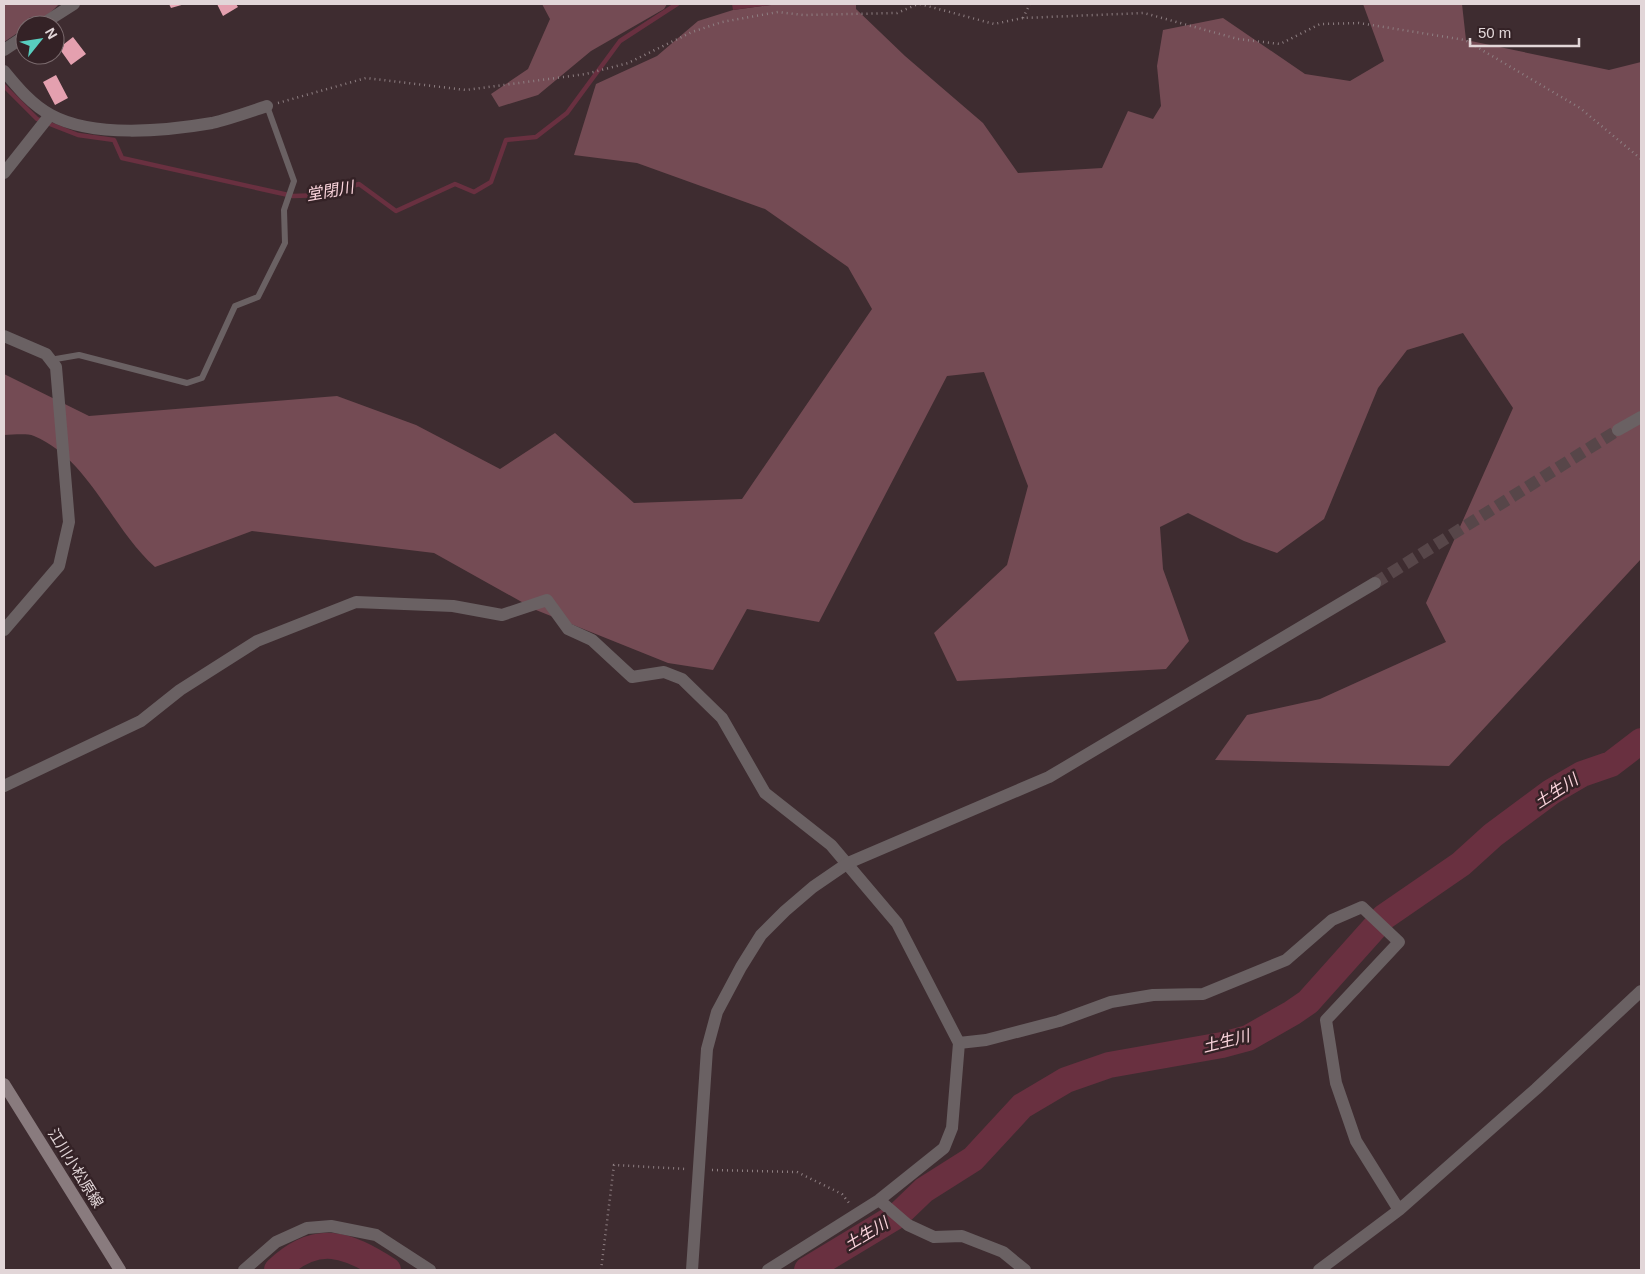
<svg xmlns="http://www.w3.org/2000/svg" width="1645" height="1274" font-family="Arial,'Noto Sans JP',sans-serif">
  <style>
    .green { fill: #744b54 }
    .water { fill: #693040 }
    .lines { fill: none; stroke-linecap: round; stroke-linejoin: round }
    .stream { stroke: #693040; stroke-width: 4.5 }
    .river { stroke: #693040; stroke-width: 26 }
    .building { fill: #e4a0af }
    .tertiary-tunnel { stroke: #574649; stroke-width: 12; stroke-dasharray: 12 6; stroke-linecap: butt }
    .path { stroke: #8e7f82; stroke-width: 2.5; stroke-dasharray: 1 4; stroke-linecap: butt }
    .service { stroke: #6a6163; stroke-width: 6 }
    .minor { stroke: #6a6163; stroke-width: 12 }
    .tertiary { stroke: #6a6163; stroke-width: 12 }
    .secondary { stroke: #897b7e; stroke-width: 12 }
    .labels { text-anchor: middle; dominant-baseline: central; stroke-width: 5; stroke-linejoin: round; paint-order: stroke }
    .street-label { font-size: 15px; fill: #e2d6d8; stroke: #342226 }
    .water-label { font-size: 16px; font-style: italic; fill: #fbd4dc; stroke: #342226 }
  </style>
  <rect width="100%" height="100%" fill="#3e2c30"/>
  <path class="green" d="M4 4H59C51 13 37 25 25 25V28L4 42Z
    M542 4H667L664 9 591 51 538 95 499 107 491 94 528 69 550 19Z
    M778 4H856V9L905 56 983 123 1018 173 1102 168 1128 111 1153 119 1161 106 1157 66 1163 30 1223 18 1305 74 1350 81 1384 61 1363 4H1462L1466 40 1609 70 1641 62V559L1449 766 1215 760 1247 715 1320 699 1446 642 1426 603 1513 408 1463 333 1407 350 1378 388 1324 519 1277 553 1244 541 1188 513 1160 527 1163 569 1189 641 1166 669 957 681 934 633 1007 565 1028 486 984 372 947 376 819 622 747 609 713 670 668 663 536 610 434 553 252 531 155 567C111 528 90 460 34 436 26 433 13 435 4 435V374L89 416 337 396 416 425 500 469 555 433 634 503 742 499 872 309 848 267 765 209 637 163 574 155 596 84 657 56 698 21 733 10Z"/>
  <path class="water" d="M732 4H778L733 10Z"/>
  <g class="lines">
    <path class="stream" d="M4 86 37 119 78 135 114 140 122 158 293 196 324 195 359 184 396 211 455 184 474 192 491 182 506 140 536 137 567 113 620 41 677 4"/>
    <path class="river" d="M277 1270C317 1232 347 1244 388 1270
      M807 1270 898 1215 924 1190 973 1159 1022 1106 1066 1080 1109 1065 1222 1045 1248 1038 1292 1013 1308 1002 1384 917 1461 864 1493 835 1551 792 1582 774 1611 764 1641 741"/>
  </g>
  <path class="building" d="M169 4H185L171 8Z
    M217 4H236L238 7 223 16Z
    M73 37 86 54 71 65 59 48Z
    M56 75 68 98 55 105 43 82Z"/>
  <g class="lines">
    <path class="tertiary-tunnel" d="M1375 583 1618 430"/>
    <path class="path" d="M920 4 994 24 1023 18 1144 13 1238 39 1280 44 1320 24 1359 23 1465 40 1580 108 1641 159
      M1023 18 1030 4
      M278 103 366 78 466 90 586 74 628 63 692 32 722 22 778 12 803 15 897 13 918 4
      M712 1170 797 1172 842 1194 849 1203
      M601 1270 614 1165 686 1169"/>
    <path class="service" d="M50 360 79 355 187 383 202 378 235 306 258 297 285 243 284 210 294 181 267 106"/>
    <path class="minor" d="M41 25 74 4
      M4 50 25 36
      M4 71C17 87 32 105 51 115 93 138 166 131 212 123 230 119 249 112 267 106
      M4 173 50 115
      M4 336 46 354 56 367 69 522 59 566 4 630
      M4 786 141 721 180 690 257 641 356 602 453 606 502 615 547 600 568 629 592 640 632 677 664 672 682 679 722 718 765 793 831 845 897 923 959 1043 952 1128 944 1148 879 1200 768 1270
      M959 1043 986 1040 1059 1021 1111 1002 1153 995 1203 994 1286 960 1332 920 1362 907 1399 942 1326 1020 1336 1083 1356 1141 1399 1210
      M879 1200 908 1225 934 1237 962 1236 1003 1252 1025 1270
      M244 1270 276 1242 307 1228 331 1226 376 1235 430 1270
      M1319 1270 1399 1210 1536 1089 1641 991"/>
    <path class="tertiary" d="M1618 430 1641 417
      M692 1270 707 1049 717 1012 741 967 761 935 785 911 813 887 848 863 1049 777 1375 583"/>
    <path class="secondary" d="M4 1084 120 1270"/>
  </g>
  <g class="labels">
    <g class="street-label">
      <text transform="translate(76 1168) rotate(58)">江川小松原線</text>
    </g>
    <g class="water-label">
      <text transform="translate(330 191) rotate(-10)">堂閉川</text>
      <text transform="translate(1556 791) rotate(-33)">土生川</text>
      <text transform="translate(1226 1041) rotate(-14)">土生川</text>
      <text transform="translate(866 1234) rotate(-31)">土生川</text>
    </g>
  </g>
  <rect width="1645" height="1274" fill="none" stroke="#e2d6d8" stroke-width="10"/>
  <g transform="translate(40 40) rotate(60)"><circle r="24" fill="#342226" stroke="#7a6a6d"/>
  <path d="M0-4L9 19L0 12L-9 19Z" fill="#58cebf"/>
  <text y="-8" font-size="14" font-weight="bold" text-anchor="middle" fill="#e2d6d8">N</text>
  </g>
  <path d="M1470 38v8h109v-8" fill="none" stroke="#e2d6d8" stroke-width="2.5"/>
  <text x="1478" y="38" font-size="15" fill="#e2d6d8" stroke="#342226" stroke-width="4" paint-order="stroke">50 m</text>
</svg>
